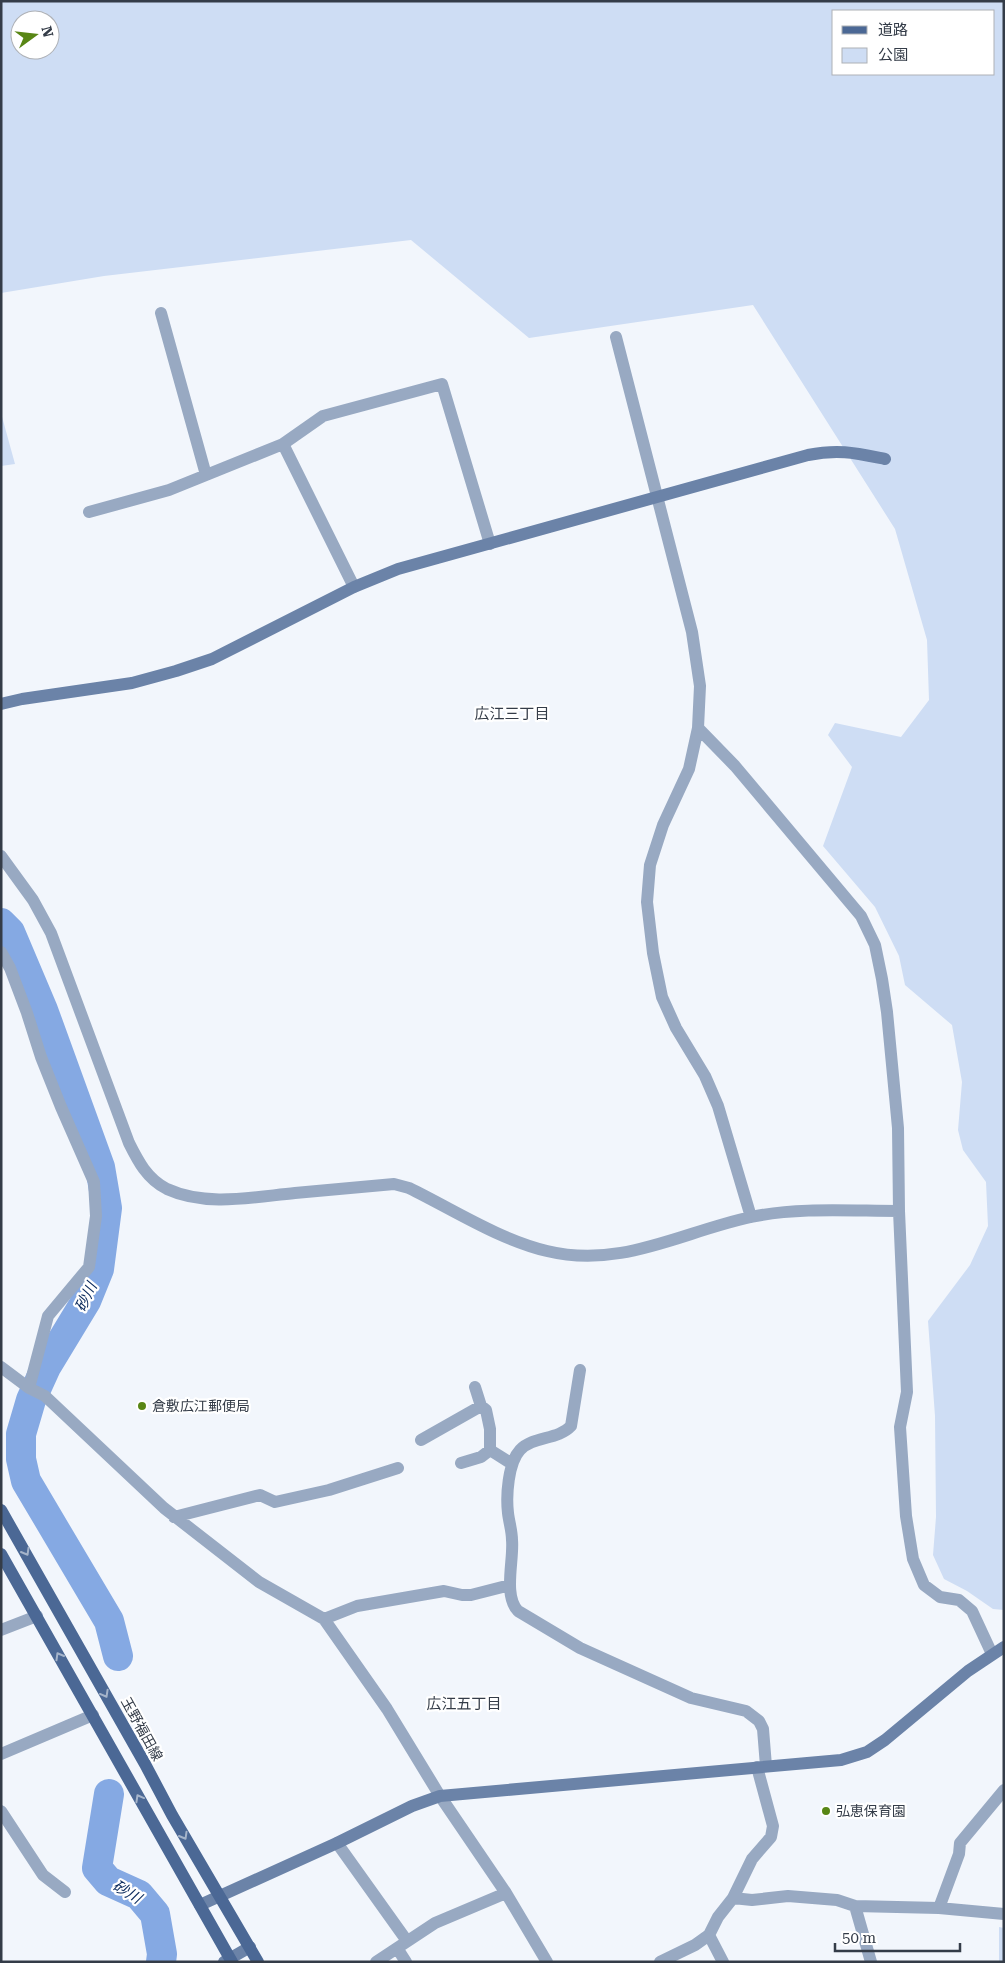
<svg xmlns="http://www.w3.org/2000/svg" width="1005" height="1963" font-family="'Roboto Serif','Noto Sans JP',serif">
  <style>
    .green { fill: #ceddf4; fill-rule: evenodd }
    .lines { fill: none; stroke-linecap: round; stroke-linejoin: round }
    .river { stroke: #85a9e3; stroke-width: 30 }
    .street { stroke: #98a9c2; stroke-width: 12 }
    .secondary { stroke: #6b83a8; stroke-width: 12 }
    .primary { stroke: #4b6895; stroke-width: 12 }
    .oneway { stroke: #a5b4ca }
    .poi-dot { fill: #588615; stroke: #fff; stroke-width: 2 }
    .labels { text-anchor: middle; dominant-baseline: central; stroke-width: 4.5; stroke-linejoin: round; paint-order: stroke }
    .poi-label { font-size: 14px; fill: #343c48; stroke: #fff; text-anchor: start }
    .street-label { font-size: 14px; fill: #343c48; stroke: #fff }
    .neighbourhood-label { font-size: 15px; fill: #343c48; stroke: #fff }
    .water-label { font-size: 15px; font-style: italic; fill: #07275a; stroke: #fff }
  </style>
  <rect width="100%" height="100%" fill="#f2f6fc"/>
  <path class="green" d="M1 1H1004V1610L993 1609 967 1591 944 1579 933 1555 936 1517 935 1416 928 1321 970 1265 988 1226 986 1182 963 1150 958 1130 962 1082 952 1025 905 985 899 956 875 907 823 846 852 767 828 735 835 723 901 737 929 700 927 640 895 529 753 305 529 338 411 240 104 276 1 293ZM834 11H994V74H834ZM20 20H50V50H20Z
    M1 413 15 464 1 466Z
    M999 1927 1004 1928V1962H999Z"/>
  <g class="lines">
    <path class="river" d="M1 923 10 932 43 1010 100 1167 107 1208 99 1269 86 1301 46 1367 31 1400 21 1434V1459L26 1481 109 1621 118 1656
      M109 1794 97 1868 108 1881 139 1895 155 1914 162 1954 161 1962"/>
    <path class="street" d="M161 313 206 475
      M616 337 692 632 700 686 698 728 689 769 663 825 650 865 647 902 653 953 662 997 676 1028 705 1076 718 1106 751 1217
      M283 444 354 587
      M89 512 169 490 283 444 323 416 442 384 490 544
      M698 728 735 766 861 916 875 945 882 979 887 1012 898 1128 899 1211 907 1392 900 1427 906 1516 913 1559 924 1585 940 1597 959 1600 972 1611 992 1654
      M1 856 33 900 51 933 129 1143C138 1161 147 1179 167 1189 206 1207 253 1197 295 1193 328 1190 361 1187 394 1184L409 1188C454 1210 498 1239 547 1251 621 1269 681 1232 751 1217 799 1207 850 1211 899 1211
      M1 952 10 968 27 1013 41 1057 61 1107 94 1182 96 1216 89 1267 48 1316 29 1388
      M1 1367 29 1388 45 1396 164 1508 259 1582 324 1619 387 1709 440 1796 506 1893 547 1962
      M580 1370 571 1426C558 1440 533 1436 520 1450 508 1463 506 1496 508 1513 509 1522 512 1531 512 1540 514 1560 503 1595 518 1611L580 1648 691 1698 746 1711 759 1721 763 1729 766 1766
      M421 1440 481 1406
      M490 1450 512 1464
      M461 1463 481 1457 490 1450V1429L486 1410 481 1406 475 1387
      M174 1517 260 1495 275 1502 329 1490 398 1468
      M324 1619 357 1606 444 1591 462 1595H471L510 1585
      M1 1630 37 1616
      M1 1754 93 1715
      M1 1811 43 1875 65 1892
      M337 1843 407 1941
      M733 1898 752 1900 788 1896 837 1900 855 1906 939 1908 1004 1914
      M855 1906 871 1962
      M939 1908 959 1854 960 1843 1004 1790
      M709 1935 723 1962
      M397 1948 406 1962
      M376 1962 435 1923 506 1893
      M660 1962 695 1945 709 1935 718 1917 733 1898 752 1859 771 1837 773 1826 757 1767"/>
    <path class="secondary" d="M1 704 22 699 132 683 176 671 212 659 354 587 398 569 808 455C839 449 855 453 885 459
      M200 1905 337 1843 412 1806 440 1796 841 1760 867 1752 885 1740 968 1671 1004 1647
      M224 1962 250 1947"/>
    <path class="primary" d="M1 1510 145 1764 172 1815 258 1962
      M1 1554 232 1962"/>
  </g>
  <defs><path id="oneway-chevron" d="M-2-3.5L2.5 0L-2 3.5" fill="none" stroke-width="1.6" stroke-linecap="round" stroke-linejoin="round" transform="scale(1.25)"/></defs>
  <g class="oneway">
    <use href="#oneway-chevron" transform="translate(26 1552) rotate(60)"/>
    <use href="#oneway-chevron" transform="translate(59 1656) rotate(-120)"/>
    <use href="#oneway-chevron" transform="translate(105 1694) rotate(61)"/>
    <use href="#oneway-chevron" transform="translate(139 1798) rotate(-119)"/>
    <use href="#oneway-chevron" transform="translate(184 1836) rotate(60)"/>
  </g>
  <g class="poi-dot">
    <circle cx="142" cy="1406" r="5"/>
    <circle cx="826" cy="1811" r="5"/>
  </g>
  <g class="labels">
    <g class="poi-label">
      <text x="152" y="1406">倉敷広江郵便局</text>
      <text x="836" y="1811">弘恵保育園</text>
    </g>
    <g class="street-label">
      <text transform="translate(142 1729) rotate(61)">玉野福田線</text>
    </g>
    <g class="neighbourhood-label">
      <text x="512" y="714">広江三丁目</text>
      <text x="464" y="1704">広江五丁目</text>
    </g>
    <g class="water-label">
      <text transform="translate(86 1297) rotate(-64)">砂川</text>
      <text transform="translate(127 1892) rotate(31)">砂川</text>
    </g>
  </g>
  <rect width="1005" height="1963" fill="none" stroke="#343c48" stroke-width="5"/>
  <rect x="832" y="10" width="162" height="65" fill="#ffffff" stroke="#aeb1b6"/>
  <rect x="842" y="26" width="25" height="8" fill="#4b6895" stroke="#aeb1b6"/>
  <text x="878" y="35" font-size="15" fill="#343c48">道路</text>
  <rect x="842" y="48" width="25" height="15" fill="#ceddf4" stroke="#aeb1b6"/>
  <text x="878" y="60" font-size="15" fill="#343c48">公園</text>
  <g transform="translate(35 35) rotate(75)"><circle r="24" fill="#ffffff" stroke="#aeb1b6"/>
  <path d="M0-4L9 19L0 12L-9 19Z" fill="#588615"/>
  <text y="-8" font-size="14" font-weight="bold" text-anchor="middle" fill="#343c48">N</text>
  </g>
  <path d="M835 1943v8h125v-8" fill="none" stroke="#343c48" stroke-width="2.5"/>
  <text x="842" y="1943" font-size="15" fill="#343c48" stroke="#ffffff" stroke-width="4" paint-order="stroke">50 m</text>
</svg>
